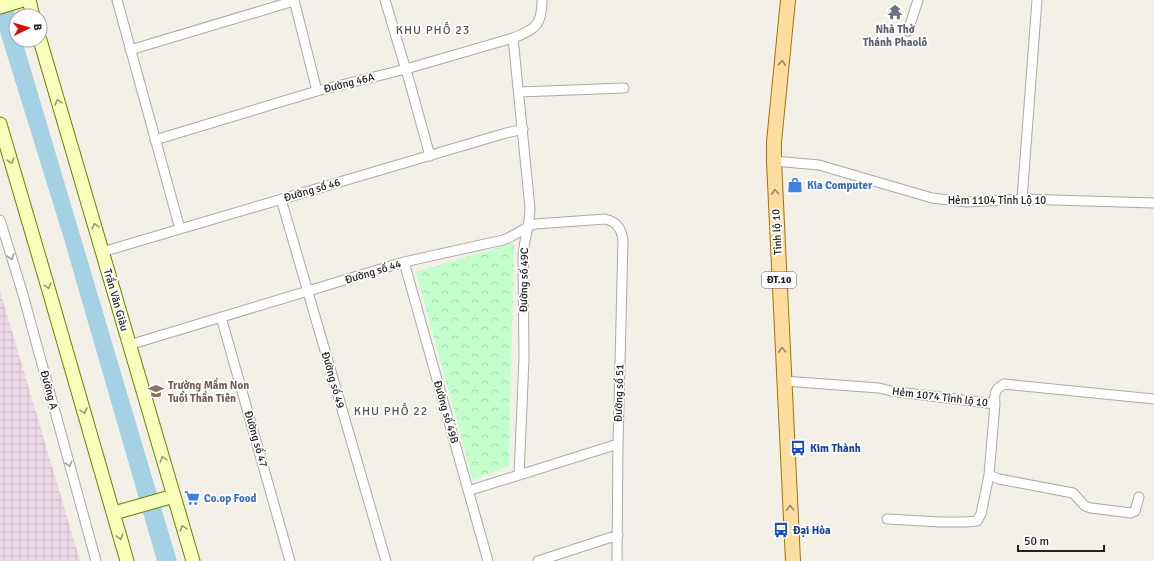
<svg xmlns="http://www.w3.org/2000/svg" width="1154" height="561" font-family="Signika,sans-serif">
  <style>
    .industrial { fill: url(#industrial-grid) }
    .park { fill: url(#park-crowns) }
    .water { fill: #a4d1e4 }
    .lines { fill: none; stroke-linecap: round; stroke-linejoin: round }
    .minor-casing { stroke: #a9a9a9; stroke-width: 11 }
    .secondary-casing { stroke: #6a8200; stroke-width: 15 }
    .primary-casing { stroke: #a07600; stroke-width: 16 }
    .minor { stroke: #fff; stroke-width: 9 }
    .secondary { stroke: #f7ffba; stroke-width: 13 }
    .primary { stroke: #ffdda1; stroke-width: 14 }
    .oneway { stroke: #9c8968 }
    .oneway2 { stroke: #979c76 }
    .oneway3 { stroke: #9c9c9c }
    .labels { text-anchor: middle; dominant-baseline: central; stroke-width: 3.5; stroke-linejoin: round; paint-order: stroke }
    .shield { fill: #fff; stroke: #646464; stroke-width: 1 }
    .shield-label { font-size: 10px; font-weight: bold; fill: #222 }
    .worship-label { font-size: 11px; font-weight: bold; fill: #5b616d; stroke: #fff }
    .street-label { font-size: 11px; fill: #222; stroke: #fff }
    .shop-label { font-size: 11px; font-weight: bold; fill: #366cbe; stroke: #fff; text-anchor: start }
    .education-label { font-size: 11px; font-weight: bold; fill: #785e54; stroke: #fff; text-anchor: start }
    .transit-label { font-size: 11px; font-weight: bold; fill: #164399; stroke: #fff; text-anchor: start }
    .neighbourhood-label { font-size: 12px; letter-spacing: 1px; fill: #555; stroke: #fff }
  </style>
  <defs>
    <pattern id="industrial-grid" width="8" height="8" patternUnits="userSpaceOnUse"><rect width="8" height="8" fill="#ecd9e7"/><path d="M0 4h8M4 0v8" fill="none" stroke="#cabac6"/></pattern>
    <pattern id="park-crowns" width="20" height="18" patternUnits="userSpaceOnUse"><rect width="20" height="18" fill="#c3ffcc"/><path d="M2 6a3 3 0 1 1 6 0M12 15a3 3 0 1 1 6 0" fill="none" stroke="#a7daaf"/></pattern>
  </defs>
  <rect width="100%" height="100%" fill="#f3f0e8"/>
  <path class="industrial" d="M0 291 80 561H0Z"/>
  <path class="park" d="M514 243 509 466 473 480 416 272Z"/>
  <path class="water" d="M0 0H11L16 18V40H22L177 561H157L64 239 0 32Z"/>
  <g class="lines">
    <defs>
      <path id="minor" d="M117 0 180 229
        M294 0 317 91
        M385 0 409 80 430 156
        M908 31 918 0
        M513 38 530 208C530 225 524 239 523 256L524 359 519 475
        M130 50 294 1
        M520 92 624 88
        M155 140 317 91 406 69 513 38C536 29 542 25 542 0
        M774 161 819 165 932 198 966 202 1022 199 1154 203
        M281 199 386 561
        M1022 199 1037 0
        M0 220 22 291 96 561
        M102 252 506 133 523 129
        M404 262 488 561
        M221 317 290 561
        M129 345 404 262 503 240C515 236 524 227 536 224L605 219C617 222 621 228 623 240L618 444 617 561
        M784 381 879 388 891 391 995 404C994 393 995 389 1004 384L1154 399
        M989 475 999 479 1073 493 1085 506 1091 508 1131 513 1135 511 1139 497
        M468 491 618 444
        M887 519 940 522H966L977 521 981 514 989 475 995 404
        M538 561 618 535"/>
      <path id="secondary" d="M29 0 33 16
        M0 7 23 0
        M40 40 193 561
        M0 124 47 284 127 561
        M114 513 174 496"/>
      <path id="primary" d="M788 0 774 142V161L793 561"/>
    </defs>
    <use href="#minor" class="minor-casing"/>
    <use href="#secondary" class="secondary-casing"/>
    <use href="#primary" class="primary-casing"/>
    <use href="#minor" class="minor"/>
    <use href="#secondary" class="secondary"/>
    <use href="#primary" class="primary"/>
  </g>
  <defs><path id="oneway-chevron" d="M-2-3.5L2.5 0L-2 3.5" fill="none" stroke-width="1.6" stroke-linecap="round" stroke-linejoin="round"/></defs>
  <g class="oneway">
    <use href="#oneway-chevron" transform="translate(782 63) rotate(-85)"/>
    <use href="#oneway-chevron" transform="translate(775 192) rotate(-93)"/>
    <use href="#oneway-chevron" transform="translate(782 350) rotate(-93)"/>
    <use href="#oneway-chevron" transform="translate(790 508) rotate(-93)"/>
  </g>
  <g class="oneway2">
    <use href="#oneway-chevron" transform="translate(58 102) rotate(-106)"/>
    <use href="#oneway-chevron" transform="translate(11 161) rotate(74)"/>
    <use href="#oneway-chevron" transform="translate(95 226) rotate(-106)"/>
    <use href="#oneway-chevron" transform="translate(48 286) rotate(74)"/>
    <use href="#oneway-chevron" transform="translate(84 411) rotate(74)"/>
    <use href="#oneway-chevron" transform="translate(163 459) rotate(-107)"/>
    <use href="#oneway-chevron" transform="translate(183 528) rotate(-106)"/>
    <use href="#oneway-chevron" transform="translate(120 537) rotate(75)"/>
  </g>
  <g class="oneway3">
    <use href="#oneway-chevron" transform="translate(11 257) rotate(73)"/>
    <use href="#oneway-chevron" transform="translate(69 464) rotate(75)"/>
  </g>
  <defs>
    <symbol id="temple-bare" viewBox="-9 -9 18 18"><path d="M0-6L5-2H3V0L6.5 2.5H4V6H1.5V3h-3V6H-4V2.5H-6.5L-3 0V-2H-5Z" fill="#6b7280" stroke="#fff" stroke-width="2.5" paint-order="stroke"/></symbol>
    <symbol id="shop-bare" viewBox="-9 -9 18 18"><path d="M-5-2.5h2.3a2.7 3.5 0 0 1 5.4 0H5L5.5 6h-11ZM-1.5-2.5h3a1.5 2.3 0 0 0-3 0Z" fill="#3f7fe0" stroke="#fff" stroke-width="2.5" paint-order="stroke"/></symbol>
    <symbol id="school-bare" viewBox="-9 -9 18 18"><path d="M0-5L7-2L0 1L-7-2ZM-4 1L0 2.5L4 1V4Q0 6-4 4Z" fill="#8d6e63" stroke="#fff" stroke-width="2.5" paint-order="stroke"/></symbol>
    <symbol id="bus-bare" viewBox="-9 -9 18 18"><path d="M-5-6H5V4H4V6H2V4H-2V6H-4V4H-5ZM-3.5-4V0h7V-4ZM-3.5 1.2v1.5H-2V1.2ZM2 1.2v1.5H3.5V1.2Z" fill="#1a4fb4" stroke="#fff" stroke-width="2.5" paint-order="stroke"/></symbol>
    <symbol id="supermarket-bare" viewBox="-9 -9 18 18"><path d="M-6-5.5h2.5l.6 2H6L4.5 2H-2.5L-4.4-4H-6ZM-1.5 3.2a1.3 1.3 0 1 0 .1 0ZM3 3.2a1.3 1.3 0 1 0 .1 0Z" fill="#3f7fe0" stroke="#fff" stroke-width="2.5" paint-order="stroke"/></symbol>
  </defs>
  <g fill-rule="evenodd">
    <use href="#temple-bare" x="884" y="1" width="22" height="22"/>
    <use href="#shop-bare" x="784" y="174" width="22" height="22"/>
    <use href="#school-bare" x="145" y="380" width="22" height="22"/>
    <use href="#bus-bare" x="787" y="437" width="22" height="22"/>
    <use href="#supermarket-bare" x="181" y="487" width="22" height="22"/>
    <use href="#bus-bare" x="770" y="519" width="22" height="22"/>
  </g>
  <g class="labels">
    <rect class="shield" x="762" y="272" width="34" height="16" rx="3"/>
    <g class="shield-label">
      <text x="779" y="280">ĐT.10</text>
    </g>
    <g class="worship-label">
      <text x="895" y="29">Nhà Thờ<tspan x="895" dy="13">Thánh Phaolô</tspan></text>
    </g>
    <g class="street-label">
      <text transform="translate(349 83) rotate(-14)">Đường 46A</text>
      <text transform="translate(312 190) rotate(-16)">Đường số 46</text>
      <text x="997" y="200">Hẻm 1104 Tỉnh Lộ 10</text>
      <text transform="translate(777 232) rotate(-93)">Tỉnh lộ 10</text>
      <text transform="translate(373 272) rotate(-17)">Đường số 44</text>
      <text transform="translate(524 280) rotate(-89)">Đường số 49C</text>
      <text transform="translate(116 300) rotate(74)">Trần Văn Giàu</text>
      <text transform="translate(333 380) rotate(74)">Đường số 49</text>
      <text transform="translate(49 390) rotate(75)">Đường A</text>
      <text transform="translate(619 393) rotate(-88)">Đường số 51</text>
      <text transform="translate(940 397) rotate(7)">Hẻm 1074 Tỉnh lộ 10</text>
      <text transform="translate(446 412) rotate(74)">Đường số 49B</text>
      <text transform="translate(256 439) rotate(74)">Đường số 47</text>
    </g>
    <g class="shop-label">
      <text x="807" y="185">Kia Computer</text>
      <text x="204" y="498">Co.op Food</text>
    </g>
    <g class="education-label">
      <text x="168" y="385">Trường Mầm Non<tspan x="168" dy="13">Tuổi Thần Tiên</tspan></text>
    </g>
    <g class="transit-label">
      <text x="810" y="448">Kim Thành</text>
      <text x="793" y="530">Đại Hòa</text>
    </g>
    <g class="neighbourhood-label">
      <text x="433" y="30">KHU PHỐ 23</text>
      <text x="391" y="411">KHU PHỐ 22</text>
    </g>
  </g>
  <g transform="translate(28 28) rotate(85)"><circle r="19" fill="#ffffff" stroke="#a7a7a7"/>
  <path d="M0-3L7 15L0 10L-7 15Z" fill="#d40f00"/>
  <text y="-6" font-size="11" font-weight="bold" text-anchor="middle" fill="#222222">B</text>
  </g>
  <path d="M1018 545v6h86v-6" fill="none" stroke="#222222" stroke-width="2"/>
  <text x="1024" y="545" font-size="12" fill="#222222" stroke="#ffffff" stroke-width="3" paint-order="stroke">50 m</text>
</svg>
